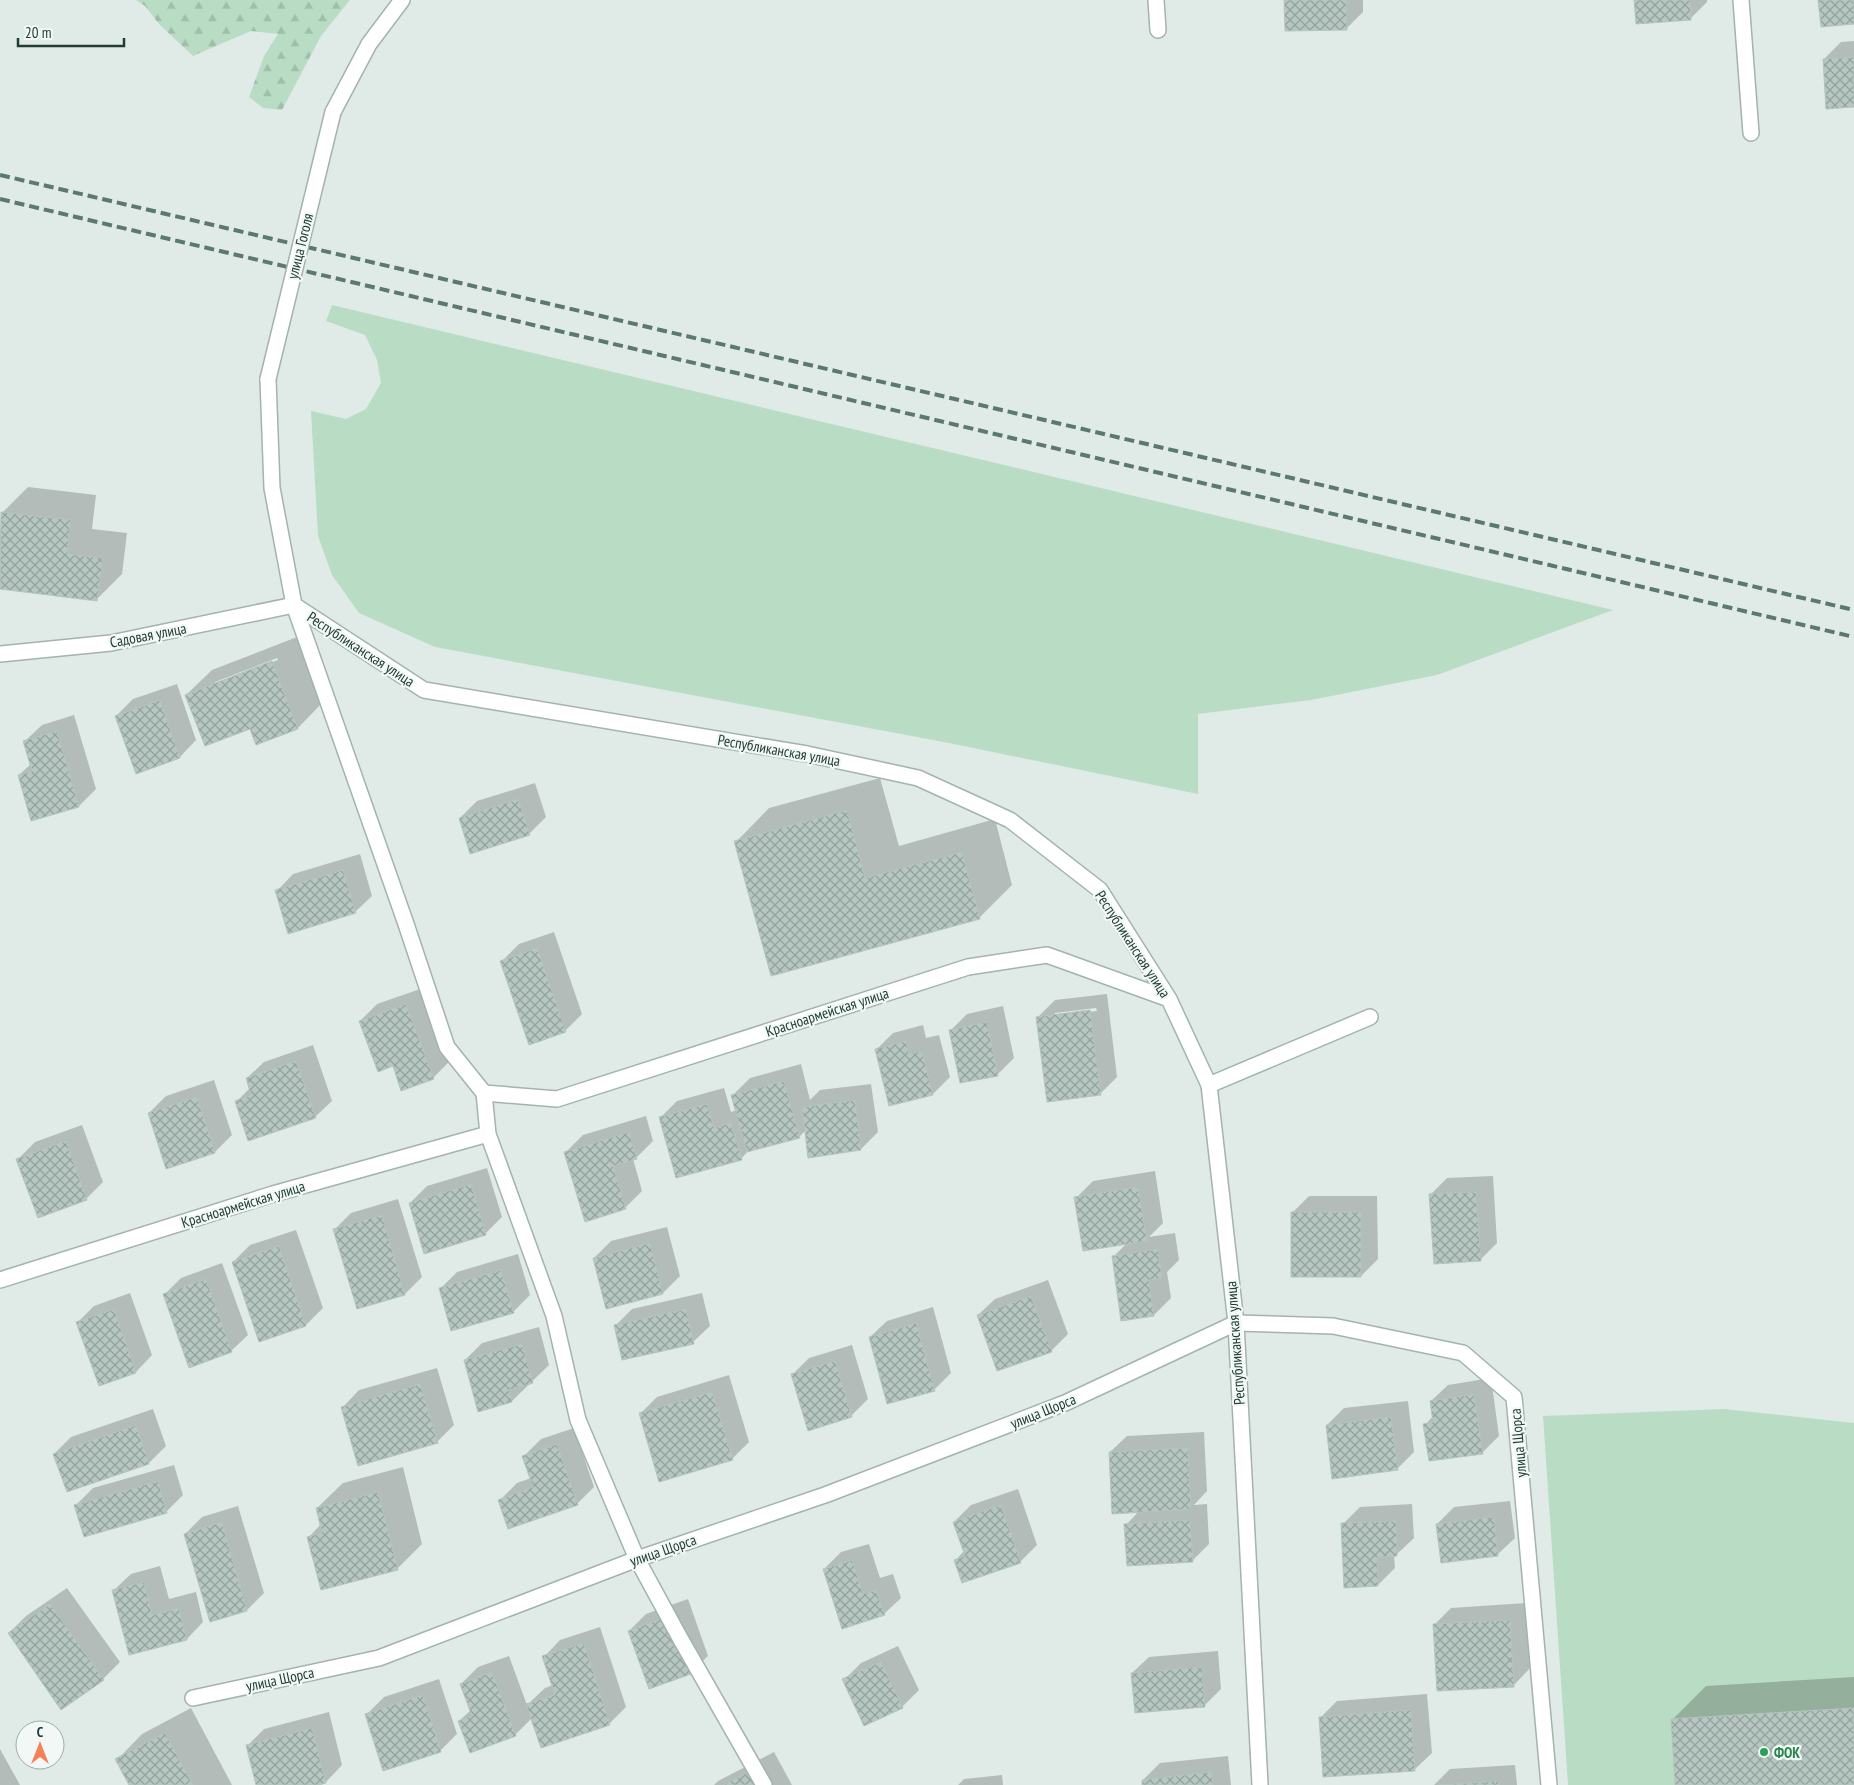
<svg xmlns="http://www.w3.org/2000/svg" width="1854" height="1785" font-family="'PT Sans Narrow',sans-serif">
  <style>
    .grass { fill: #b9ddc4 }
    .forest { fill: url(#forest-firs) }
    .shadow { fill: #0003; fill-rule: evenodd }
    .building { fill: url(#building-cross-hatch); stroke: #b3c5be }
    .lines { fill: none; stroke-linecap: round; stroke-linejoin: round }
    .service-casing { stroke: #a3b3ae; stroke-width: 18 }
    .minor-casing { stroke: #a3b3ae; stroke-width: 18 }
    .tertiary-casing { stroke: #a3b3ae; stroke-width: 18 }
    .service { stroke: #fff; stroke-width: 15 }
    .minor { stroke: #fff; stroke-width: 15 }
    .tertiary { stroke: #fff; stroke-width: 15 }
    .rail { stroke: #5b7871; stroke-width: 4; stroke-dasharray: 10 5; stroke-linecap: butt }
    .tertiary-bridge-casing { stroke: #a3b3ae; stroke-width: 18; stroke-linecap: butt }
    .tertiary-bridge { stroke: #fff; stroke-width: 15 }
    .leisure-dot { fill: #2e9e5b; stroke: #f1f8f5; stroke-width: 2 }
    .labels { text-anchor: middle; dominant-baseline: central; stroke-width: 4.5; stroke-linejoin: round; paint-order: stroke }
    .street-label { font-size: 15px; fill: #213c36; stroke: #f1f8f5 }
    .leisure-label { font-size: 15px; font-weight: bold; fill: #27864d; stroke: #f1f8f5; text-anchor: start }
  </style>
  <defs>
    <pattern id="forest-firs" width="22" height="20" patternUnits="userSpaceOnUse" patternTransform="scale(1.25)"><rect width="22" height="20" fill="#b9ddc4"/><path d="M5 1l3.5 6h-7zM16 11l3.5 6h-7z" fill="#9fbfa9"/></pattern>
    <pattern id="building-cross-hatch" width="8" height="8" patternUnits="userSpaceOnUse" patternTransform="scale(1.25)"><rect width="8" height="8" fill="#b6c6c0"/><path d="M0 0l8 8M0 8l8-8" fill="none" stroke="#94a29d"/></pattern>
  </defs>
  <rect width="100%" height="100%" fill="#e0ebe7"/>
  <path class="grass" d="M332 305 1613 610 1437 675 1311 700 1198 714V794L949 743 435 647 359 613 332 575 318 536 311 411 346 419 366 409 381 383 377 360 365 335 326 321Z
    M1724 1409 1854 1423V1785H1568L1543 1416Z"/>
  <path class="forest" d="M136 0H350L321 36 282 110 263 108 249 97 264 56 278 34 251 31 193 56 159 24 145 6Z"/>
  <path class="shadow" d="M1285 0H1363V12L1346 29Z
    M1635 0H1707V2L1691 18Z
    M1854 41V106L1824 59 1841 42Z
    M28 487 96 495 92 529 127 533 122 574 97 599 0 587V533L3 512Z
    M297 637 323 702 298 728 257 744 250 727 186 695 212 670ZM277 658 278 660 215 684V682Z
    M177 684 196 740 180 757 136 772 116 716 133 699Z
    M74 715 96 789 79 806 19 775 31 764 25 741 42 725Z
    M880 778 899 846 995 819 1012 885 979 918 736 842 769 808Z
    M535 783 546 817 529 834 460 818 477 801Z
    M360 854 372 896 355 912 277 891 293 874Z
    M554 932 582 1014 565 1031 502 961 519 944Z
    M423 988 450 1061 433 1078 360 1021 377 1004Z
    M1107 994 1117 1077 1100 1094 1038 1017 1055 1000ZM1096 1008 1097 1011 1055 1016V1013Z
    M1003 1006 1014 1058 997 1075 950 1031 967 1014Z
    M923 1025 926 1038 939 1035 950 1077 933 1094 890 1104 876 1050 893 1033Z
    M313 1045 332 1101 315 1117 236 1102 250 1088 247 1078 264 1062Z
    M801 1064 810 1100 820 1090 871 1084 878 1132 861 1149 806 1130 799 1137 749 1150 741 1159 660 1118 677 1101 724 1088 731 1112 737 1110 733 1095 750 1078Z
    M214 1080 232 1135 215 1152 167 1168 149 1113 166 1096Z
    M646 1116 653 1141 636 1158 633 1159 642 1191 625 1208 566 1152 583 1135Z
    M82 1125 103 1182 86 1199 18 1159 35 1142Z
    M487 1168 502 1217 485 1234 410 1203 427 1186Z
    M1155 1171 1163 1223 1149 1237 1175 1233 1179 1260 1167 1272 1171 1298 1154 1315 1114 1256 1127 1243 1076 1198 1093 1181Z
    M1493 1176 1497 1243 1480 1260 1430 1195 1447 1178Z
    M1309 1196H1377L1378 1259 1361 1276 1292 1213Z
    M398 1199 422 1277 405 1294 357 1308 334 1230 351 1213Z
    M667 1227 680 1276 663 1293 607 1308 594 1258 611 1241Z
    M296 1230 323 1308 306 1325 260 1340 233 1262 250 1245Z
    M518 1254 530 1295 513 1312 440 1289 457 1272Z
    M222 1263 248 1335 231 1351 164 1295 181 1278Z
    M1048 1280 1068 1334 1051 1351 978 1315 995 1299Z
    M130 1293 152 1355 136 1372 77 1323 94 1306Z
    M702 1293 710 1326 693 1342 615 1326 632 1309Z
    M933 1307 951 1373 934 1390 870 1337 887 1321Z
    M539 1327 549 1365 512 1401 479 1410 465 1360 482 1343Z
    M852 1345 868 1399 851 1416 792 1375 809 1358Z
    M437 1368 454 1425 437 1442 343 1407 359 1390Z
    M729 1375 749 1442 732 1459 640 1414 657 1397Z
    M1491 1378 1499 1436 1482 1453 1425 1425 1433 1416 1431 1401 1448 1385Z
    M1408 1401 1414 1452 1397 1469 1327 1425 1344 1408Z
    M153 1409 166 1446 149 1463 67 1491 54 1454 71 1437Z
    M574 1428 594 1487 577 1504 500 1500 517 1483 531 1478 524 1456 541 1439Z
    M1204 1432 1207 1491 1194 1505 1207 1504 1209 1544 1192 1561 1126 1525 1139 1511 1110 1452 1127 1436Z
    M174 1465 183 1495 166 1512 76 1505 93 1488Z
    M403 1467 422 1544 397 1569 309 1537 321 1524 317 1508 343 1483Z
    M1018 1489 1037 1545 1020 1562 955 1561 964 1551 954 1522 971 1505Z
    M1510 1501 1515 1538 1498 1554 1437 1524 1454 1507Z
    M1412 1504 1414 1538 1397 1554 1394 1555 1395 1568 1378 1585 1343 1524 1360 1507Z
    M238 1506 264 1593 247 1610 210 1620 185 1534 202 1517Z
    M869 1544 880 1578 893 1574 901 1598 884 1614 824 1569 841 1552Z
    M160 1566 169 1599 196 1592 203 1622 187 1639 114 1590 131 1574Z
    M67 1588 120 1662 103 1679 9 1633 26 1616Z
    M688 1599 708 1656 691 1672 650 1687 629 1631 646 1614Z
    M1526 1603 1530 1668 1514 1685 1434 1625 1451 1608Z
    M600 1627 626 1707 609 1724 532 1718 515 1735 459 1721 471 1710 461 1684 478 1667 509 1656 527 1705 545 1688 553 1685 544 1657 560 1640Z
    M898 1646 919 1690 902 1707 844 1680 861 1663Z
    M1218 1651 1221 1689 1204 1706 1132 1673 1149 1657Z
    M1854 1677V1785H1676L1673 1719 1706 1686Z
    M439 1679 457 1734 440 1751 367 1714 384 1697Z
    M1427 1694 1432 1753 1415 1769 1320 1718 1337 1701Z
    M191 1708 232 1785H130L117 1760 142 1734Z
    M329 1712 342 1765 326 1782 314 1785H257L247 1746 264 1729Z
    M0 1749 20 1785H0Z
    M774 1752 792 1785H714L718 1781Z
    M1228 1756 1231 1785H1143V1780L1160 1763Z
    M1515 1765 1517 1785H1434L1450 1769Z
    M1002 1775 1003 1785H958L964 1779Z"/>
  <path class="building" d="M1284 0H1346L1347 30 1285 31Z
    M1634 0H1690L1691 20 1636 24Z
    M1818 0H1854V24L1821 27Z
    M1854 57V107L1826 109 1823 59Z
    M1 512 71 520 67 554 103 558 97 601 0 589Z
    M272 661 298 729 256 745 250 729 205 746 185 695Z
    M160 700 180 758 136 774 115 716Z
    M57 731 79 807 31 821 18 775 32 771 23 741Z
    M518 799 530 835 470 854 459 818Z
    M847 810 865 878 962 852 980 919 771 976 734 841Z
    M343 870 356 913 288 934 275 890Z
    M537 948 566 1032 529 1045 500 961Z
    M406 1004 434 1079 401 1091 393 1066 378 1072 359 1021Z
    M1090 1010 1101 1095 1047 1102 1036 1017Z
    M987 1022 998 1076 960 1083 949 1030Z
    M906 1041 909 1054 922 1051 933 1095 889 1106 875 1049Z
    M296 1061 316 1118 248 1141 235 1101 251 1095 246 1078Z
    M784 1081 800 1138 747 1152 731 1095Z
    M197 1097 215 1153 166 1169 148 1113Z
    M855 1100 861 1150 808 1158 802 1107Z
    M707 1104 714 1128 731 1123 742 1160 676 1178 659 1117Z
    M629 1132 637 1159 613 1166 626 1209 585 1222 564 1152Z
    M66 1141 87 1200 38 1218 16 1159Z
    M471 1184 486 1235 424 1254 409 1203Z
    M1138 1187 1147 1241 1083 1251 1074 1197Z
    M1476 1192 1481 1261 1434 1264 1429 1194Z
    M1291 1212H1361V1277H1291Z
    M382 1215 405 1295 357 1309 333 1229Z
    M650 1243 663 1294 606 1309 593 1258Z
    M279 1246 306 1326 259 1342 232 1262Z
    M1158 1249 1162 1278 1149 1280 1154 1316 1121 1321 1112 1256Z
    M501 1270 514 1313 451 1331 439 1288Z
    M206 1279 232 1352 189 1368 163 1294Z
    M1031 1296 1052 1352 997 1371 977 1315Z
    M114 1309 136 1373 99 1386 76 1322Z
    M686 1309 694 1344 622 1360 614 1325Z
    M916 1323 935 1391 887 1404 869 1337Z
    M522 1344 533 1383 509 1390 512 1402 478 1412 464 1360Z
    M835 1361 852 1417 808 1431 791 1374Z
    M420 1384 438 1443 358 1466 341 1407Z
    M712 1392 733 1460 659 1482 639 1413Z
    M1474 1394 1483 1454 1429 1461 1423 1424 1433 1422 1430 1401Z
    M1391 1417 1398 1470 1332 1479 1326 1425Z
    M136 1425 149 1464 67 1492 53 1454Z
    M557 1444 578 1505 508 1529 498 1500 533 1487 522 1456Z
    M1188 1448 1191 1509 1112 1514 1109 1452Z
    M158 1481 167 1513 84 1537 74 1505Z
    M378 1492 398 1570 321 1590 307 1537 322 1533 316 1508Z
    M1001 1505 1021 1563 962 1583 954 1560 965 1556 953 1522Z
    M1494 1517 1498 1556 1441 1563 1436 1524Z
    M1190 1520 1193 1562 1127 1566 1124 1524Z
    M1396 1521 1397 1556 1377 1557 1378 1586 1344 1588 1341 1523Z
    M222 1522 247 1611 210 1622 184 1534Z
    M852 1560 863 1594 876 1590 885 1615 842 1629 823 1569Z
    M144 1582 152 1615 179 1608 187 1640 129 1655 112 1590Z
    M50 1604 104 1680 61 1710 8 1633Z
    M671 1615 691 1674 649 1689 628 1631Z
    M1510 1620 1514 1687 1437 1691 1433 1624Z
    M584 1643 610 1725 541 1748 526 1704 555 1695 542 1656Z
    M881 1662 903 1708 864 1726 842 1679Z
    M1202 1667 1205 1707 1135 1713 1131 1673Z
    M492 1672 516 1736 470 1753 458 1721 472 1716 460 1684Z
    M423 1695 441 1752 383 1771 365 1714Z
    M1854 1708V1785H1675L1671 1719Z
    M1411 1710 1415 1771 1323 1777 1319 1717Z
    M312 1728 326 1783 319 1785H256L246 1745Z
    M165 1733 193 1785H129L115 1759Z
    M757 1768 766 1785H723Z
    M1211 1772 1213 1785H1142V1780Z
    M1499 1781V1785H1439Z"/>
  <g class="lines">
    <defs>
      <path id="service" d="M1209 1085 1370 1017
        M1236 1323 1333 1326 1463 1353 1514 1397 1549 1785"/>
      <path id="minor" d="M1156 0 1158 30
        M1741 0 1751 133
        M0 654 111 643 294 605
        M484 1093 488 1134 554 1316 578 1420 637 1559 680 1638 764 1785
        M0 1280 273 1194 488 1134
        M193 1698 379 1658 637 1559 825 1495 1065 1403 1236 1323"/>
      <path id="tertiary" d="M333 112 369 44 402 0
        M268 379 272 488 294 605 406 924 447 1047 484 1093 557 1099 968 967 1047 955 1169 999
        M294 605 424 690 807 754 918 778 1010 820 1100 890 1169 999 1209 1085 1236 1323 1260 1785"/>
    </defs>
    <use href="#service" class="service-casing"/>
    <use href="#minor" class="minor-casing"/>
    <use href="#tertiary" class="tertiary-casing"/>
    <use href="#service" class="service"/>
    <use href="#minor" class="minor"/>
    <use href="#tertiary" class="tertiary"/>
    <path class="rail" d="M0 175 1854 610
      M0 199 1854 637"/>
    <defs>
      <path id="tertiary-bridge" d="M268 379 333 112"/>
    </defs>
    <use href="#tertiary-bridge" class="tertiary-bridge-casing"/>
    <use href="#tertiary-bridge" class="tertiary-bridge"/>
  </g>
  <circle class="leisure-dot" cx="1764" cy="1752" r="5"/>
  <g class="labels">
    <g class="street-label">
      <text transform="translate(300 246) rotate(-76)">улица Гоголя</text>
      <text transform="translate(148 635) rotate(-11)">Садовая улица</text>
      <text transform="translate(361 649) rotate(33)">Республиканская улица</text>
      <text transform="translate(779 750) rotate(10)">Республиканская улица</text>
      <text transform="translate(1133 944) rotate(57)">Республиканская улица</text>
      <text transform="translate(827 1012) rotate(-18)">Красноармейская улица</text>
      <text transform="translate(243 1204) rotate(-17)">Красноармейская улица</text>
      <text transform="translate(1235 1343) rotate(-94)">Республиканская улица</text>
      <text transform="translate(1043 1411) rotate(-22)">улица Щорса</text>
      <text transform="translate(1518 1443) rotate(-95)">улица Щорса</text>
      <text transform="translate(663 1550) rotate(-19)">улица Щорса</text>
      <text transform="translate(280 1679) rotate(-12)">улица Щорса</text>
    </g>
    <g class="leisure-label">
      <text x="1774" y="1752">ФОК</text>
    </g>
  </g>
  <g transform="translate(40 1745)"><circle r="24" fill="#f1f8f5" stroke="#9eada9"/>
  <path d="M0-4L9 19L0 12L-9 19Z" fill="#f38356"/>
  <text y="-8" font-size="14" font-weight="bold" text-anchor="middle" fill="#213c36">С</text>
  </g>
  <path d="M18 38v8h106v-8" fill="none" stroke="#213c36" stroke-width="2.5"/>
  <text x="25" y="38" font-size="15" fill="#213c36" stroke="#f1f8f5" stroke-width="4" paint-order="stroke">20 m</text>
</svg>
